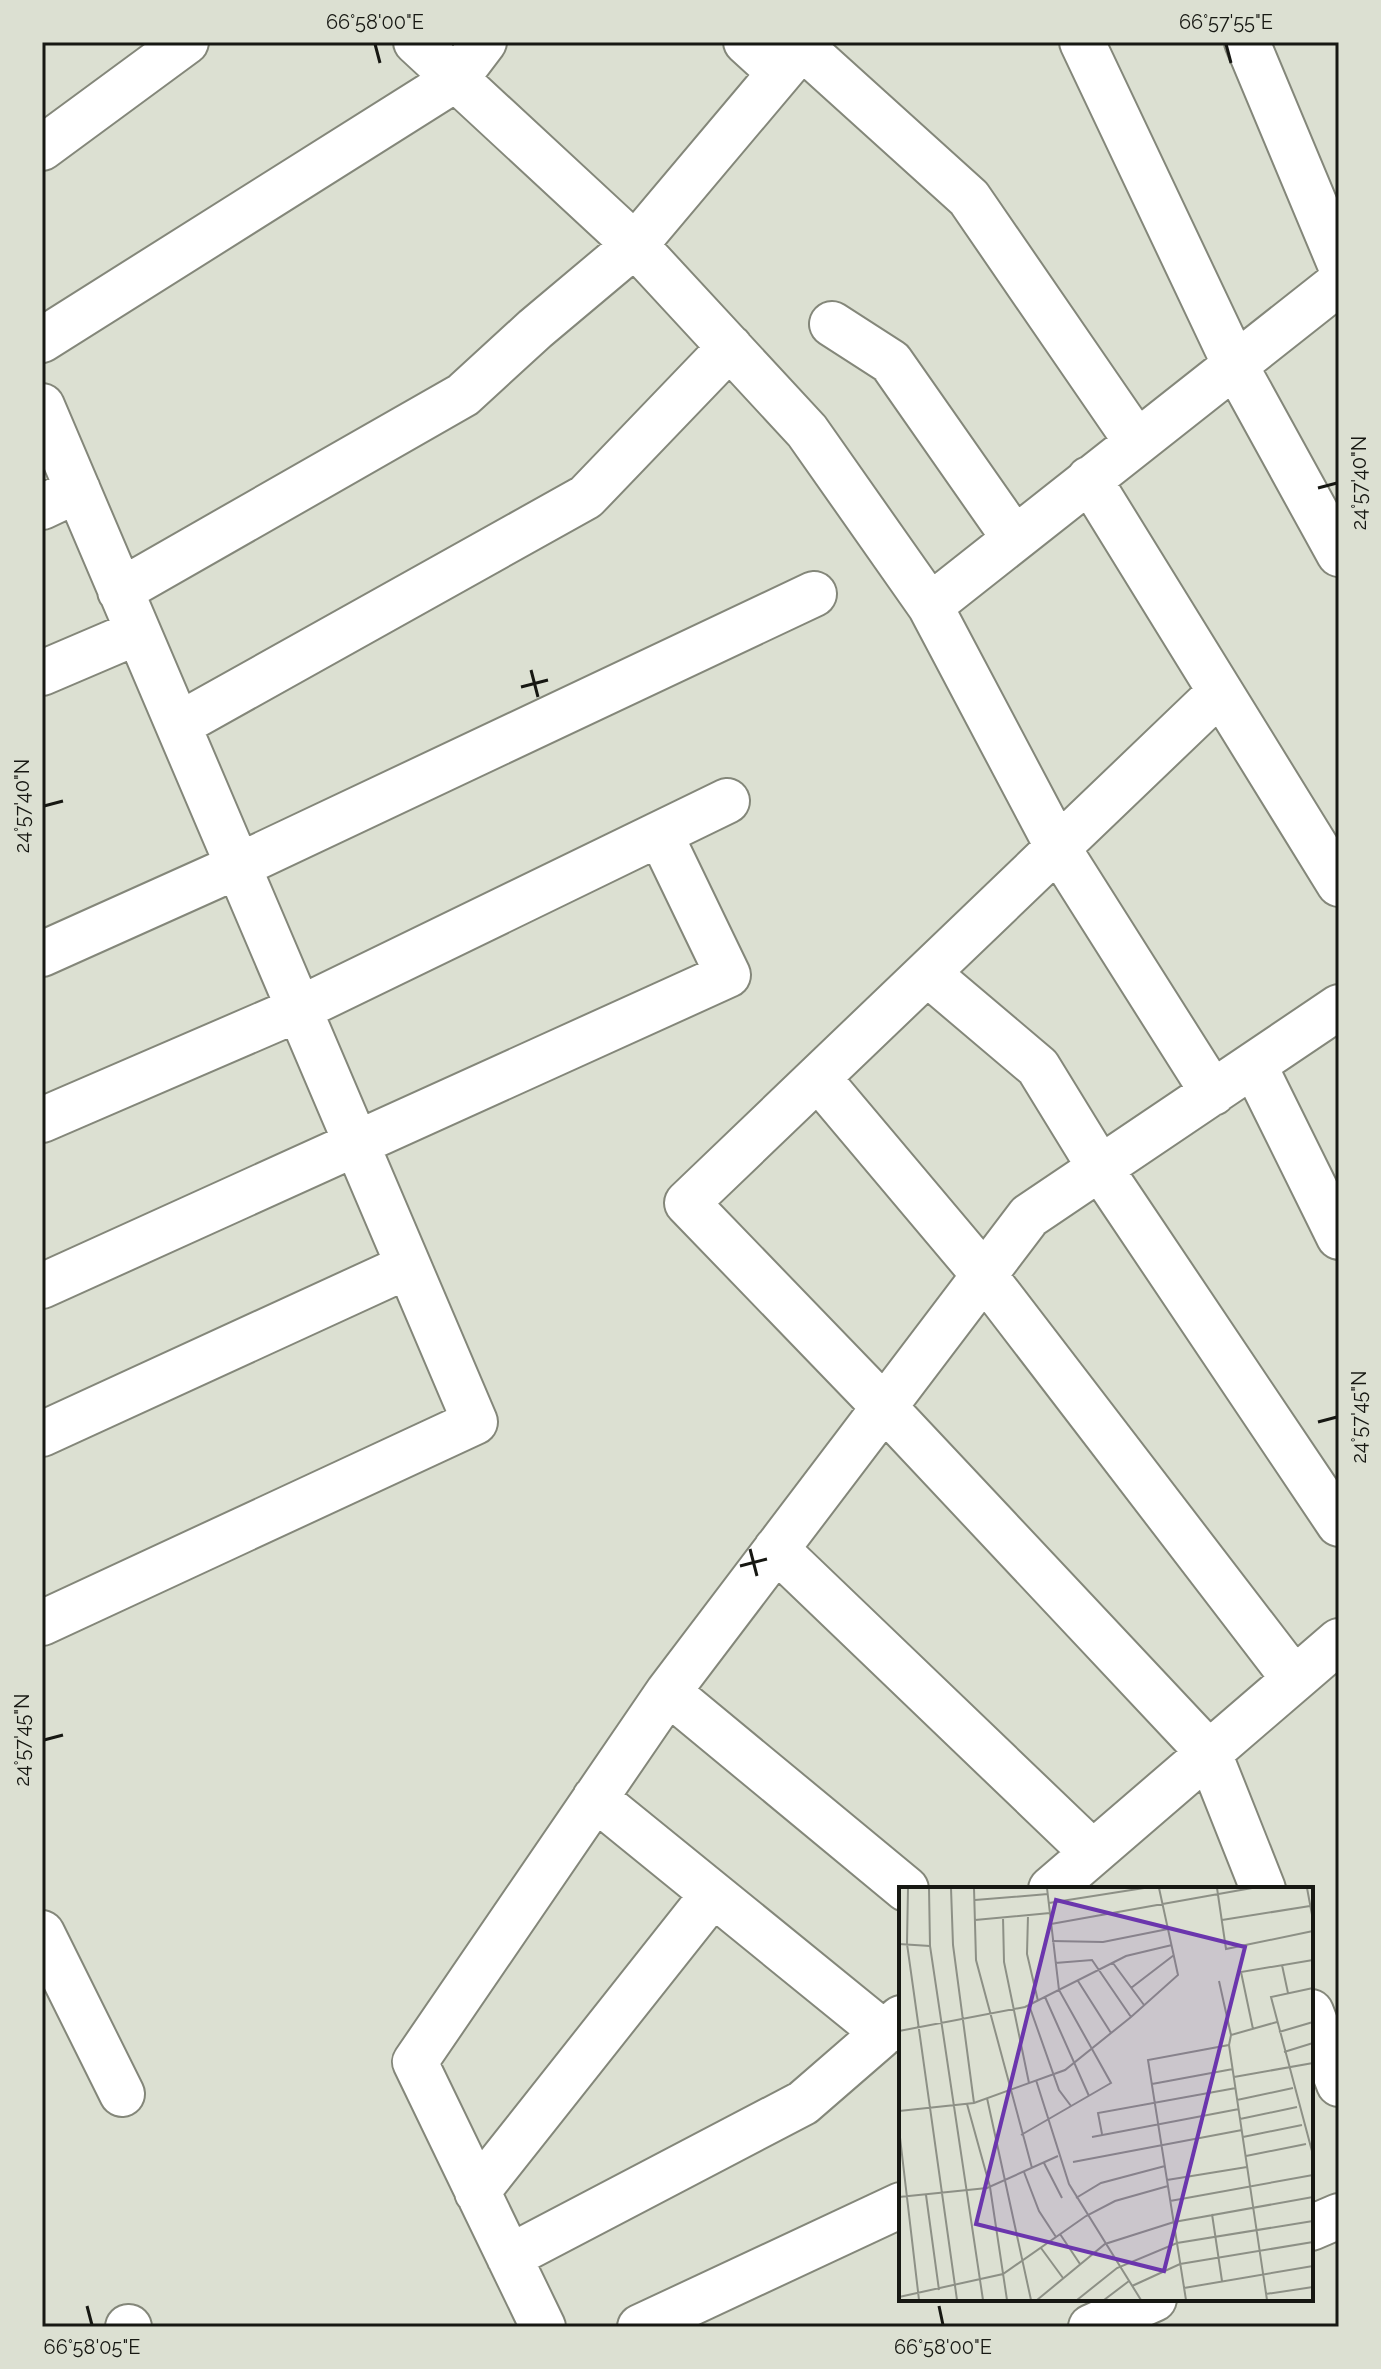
<svg xmlns="http://www.w3.org/2000/svg" width="1381" height="2369" font-family="Raleway,sans-serif">
  <style>
    .lines { fill: none; stroke-linecap: round; stroke-linejoin: round }
    .minor-casing { stroke: #84877a; stroke-width: 48 }
    .minor { stroke: #fff; stroke-width: 44 }
    .ticks { fill: none; stroke: #171813; stroke-width: 3 }
    .inset-road { fill: none; stroke: #8d9086; stroke-width: 2 }
    .view { fill: #6b36ad; fill-opacity: 0.15; stroke: #6b36ad; stroke-width: 4 }
    .inset-edge { fill: none; stroke: #171813; stroke-width: 4 }
    .neatline { fill: none; stroke: #171813; stroke-width: 3 }
    .ticks-label { font-size: 20px; text-anchor: middle; fill: #171813 }
  </style>
  <rect width="100%" height="100%" fill="#dce0d2"/>
  <g class="lines">
    <defs>
      <path id="minor" d="M416 42 635 245 807 431 930 606 1058 848 1213 1093
        M746 42 780 73
        M1082 42 1235 365 1339 554
        M1247 42 1339 262
        M802 47 969 198 1136 441
        M42 148 186 42
        M832 324 891 362 1014 538
        M42 340 456 79 484 42
        M42 406 475 1422 42 1623
        M1089 479 1339 884
        M42 507 78 490
        M120 591 463 395 535 329 635 245 806 42
        M930 606 1339 283
        M42 673 138 632
        M1220 692 687 1203 884 1407 1209 1753 1263 1889
        M178 725 586 497 730 347
        M42 954 238 866 814 594
        M927 973 1038 1067 1100 1168 1339 1524
        M1254 1065 1339 1237
        M818 1078 984 1275 1294 1679
        M42 1120 299 1009 727 801
        M42 1286 728 975 660 834
        M42 1434 408 1266
        M776 1549 1093 1853
        M668 1692 906 1889
        M595 1798 884 2033
        M1051 1889 1339 1641
        M42 1933 122 2094
        M1311 2012 1339 2084
        M477 2192 713 1894
        M1311 2228 1339 2216
        M509 2257 803 2103 901 2018
        M128 2327H129
        M543 2327 415 2062 668 1692 1029 1216 1339 1007
        M640 2327 901 2205
        M1091 2327 1154 2299"/>
    </defs>
    <use href="#minor" class="minor-casing"/>
    <use href="#minor" class="minor"/>
  </g>
  <path class="ticks" d="M375 44 380 63M1226 44 1231 63M1318 488 1337 483M531 670 538 697M521 687 548 680M44 806 63 801M1318 1422 1337 1417M750 1549 757 1576M740 1566 767 1559M44 1740 63 1735M87 2306 92 2325M939 2306 943 2325"/>
  <g transform="translate(899 1887)">
    <rect width="414" height="414" fill="#dce0d2"/>
    <path class="inset-road" d="M9 1 8 57 58 413M30 1 31 59 84 413M52 1 54 58 75 216M75 1 77 73 133 281M318 1 327 62 414 44M408 1 414 33M76 13 149 7M150 16 245 1M129 28 128 67 139 114M104 30 105 75 130 196M76 33 151 26M323 33 411 19M152 37 353 1M153 54 204 55 269 42M0 57 31 59M156 76 193 73 232 130M214 76 245 118M383 78 389 106M179 94 212 146M320 94 332 148M232 101 275 68M414 101 372 110 414 268M146 110 190 209M130 118 160 203 172 219M354 142 342 85 414 73M0 144 126 120 227 69 273 58M380 145 414 135M330 158 332 148 378 135M385 165 414 156M335 190 414 176M137 193 170 297 242 413M253 197 334 182M88 211 132 413M338 213 394 201M68 217 91 300 108 413M0 224 75 216 166 183 232 130 279 88 260 1M341 232 398 220M0 242 20 413M203 247 199 226 337 201M122 248 212 196 160 103 148 1M193 250 340 222M344 250 403 238M347 269 407 257M174 275 343 243M145 276 163 311M125 285 140 324 157 350M268 293 348 280M27 308 40 403M0 310 88 301 159 269M177 311 202 296 266 279M271 314 414 288M313 327 323 394M161 347 181 377M142 361 164 391M233 399 281 377 414 355M285 401 414 379M367 407 414 400M0 410 104 387 187 329 216 314 269 299M138 413 206 357 275 335 414 310M178 413 218 381 278 356 414 334M205 413 230 394M287 413 249 173 330 158 368 413"/>
    <path class="view" d="M157 13 346 60 265 384 77 337Z"/>
    <rect width="414" height="414" class="inset-edge"/>
  </g>
  <rect width="1381" height="2369" fill="none" stroke="#dce0d2" stroke-width="88"/>
  <rect x="44" y="44" width="1293" height="2281" class="neatline"/>
  <g class="ticks-label">
    <text x="375" y="29">66°58'00"E</text>
    <text x="1226" y="29">66°57'55"E</text>
    <text transform="translate(1359 483) rotate(-90)" y="7">24°57'40"N</text>
    <text transform="translate(22 806) rotate(-90)" y="7">24°57'40"N</text>
    <text transform="translate(1359 1417) rotate(-90)" y="7">24°57'45"N</text>
    <text transform="translate(22 1740) rotate(-90)" y="7">24°57'45"N</text>
    <text x="92" y="2354">66°58'05"E</text>
    <text x="943" y="2354">66°58'00"E</text>
  </g>
</svg>
